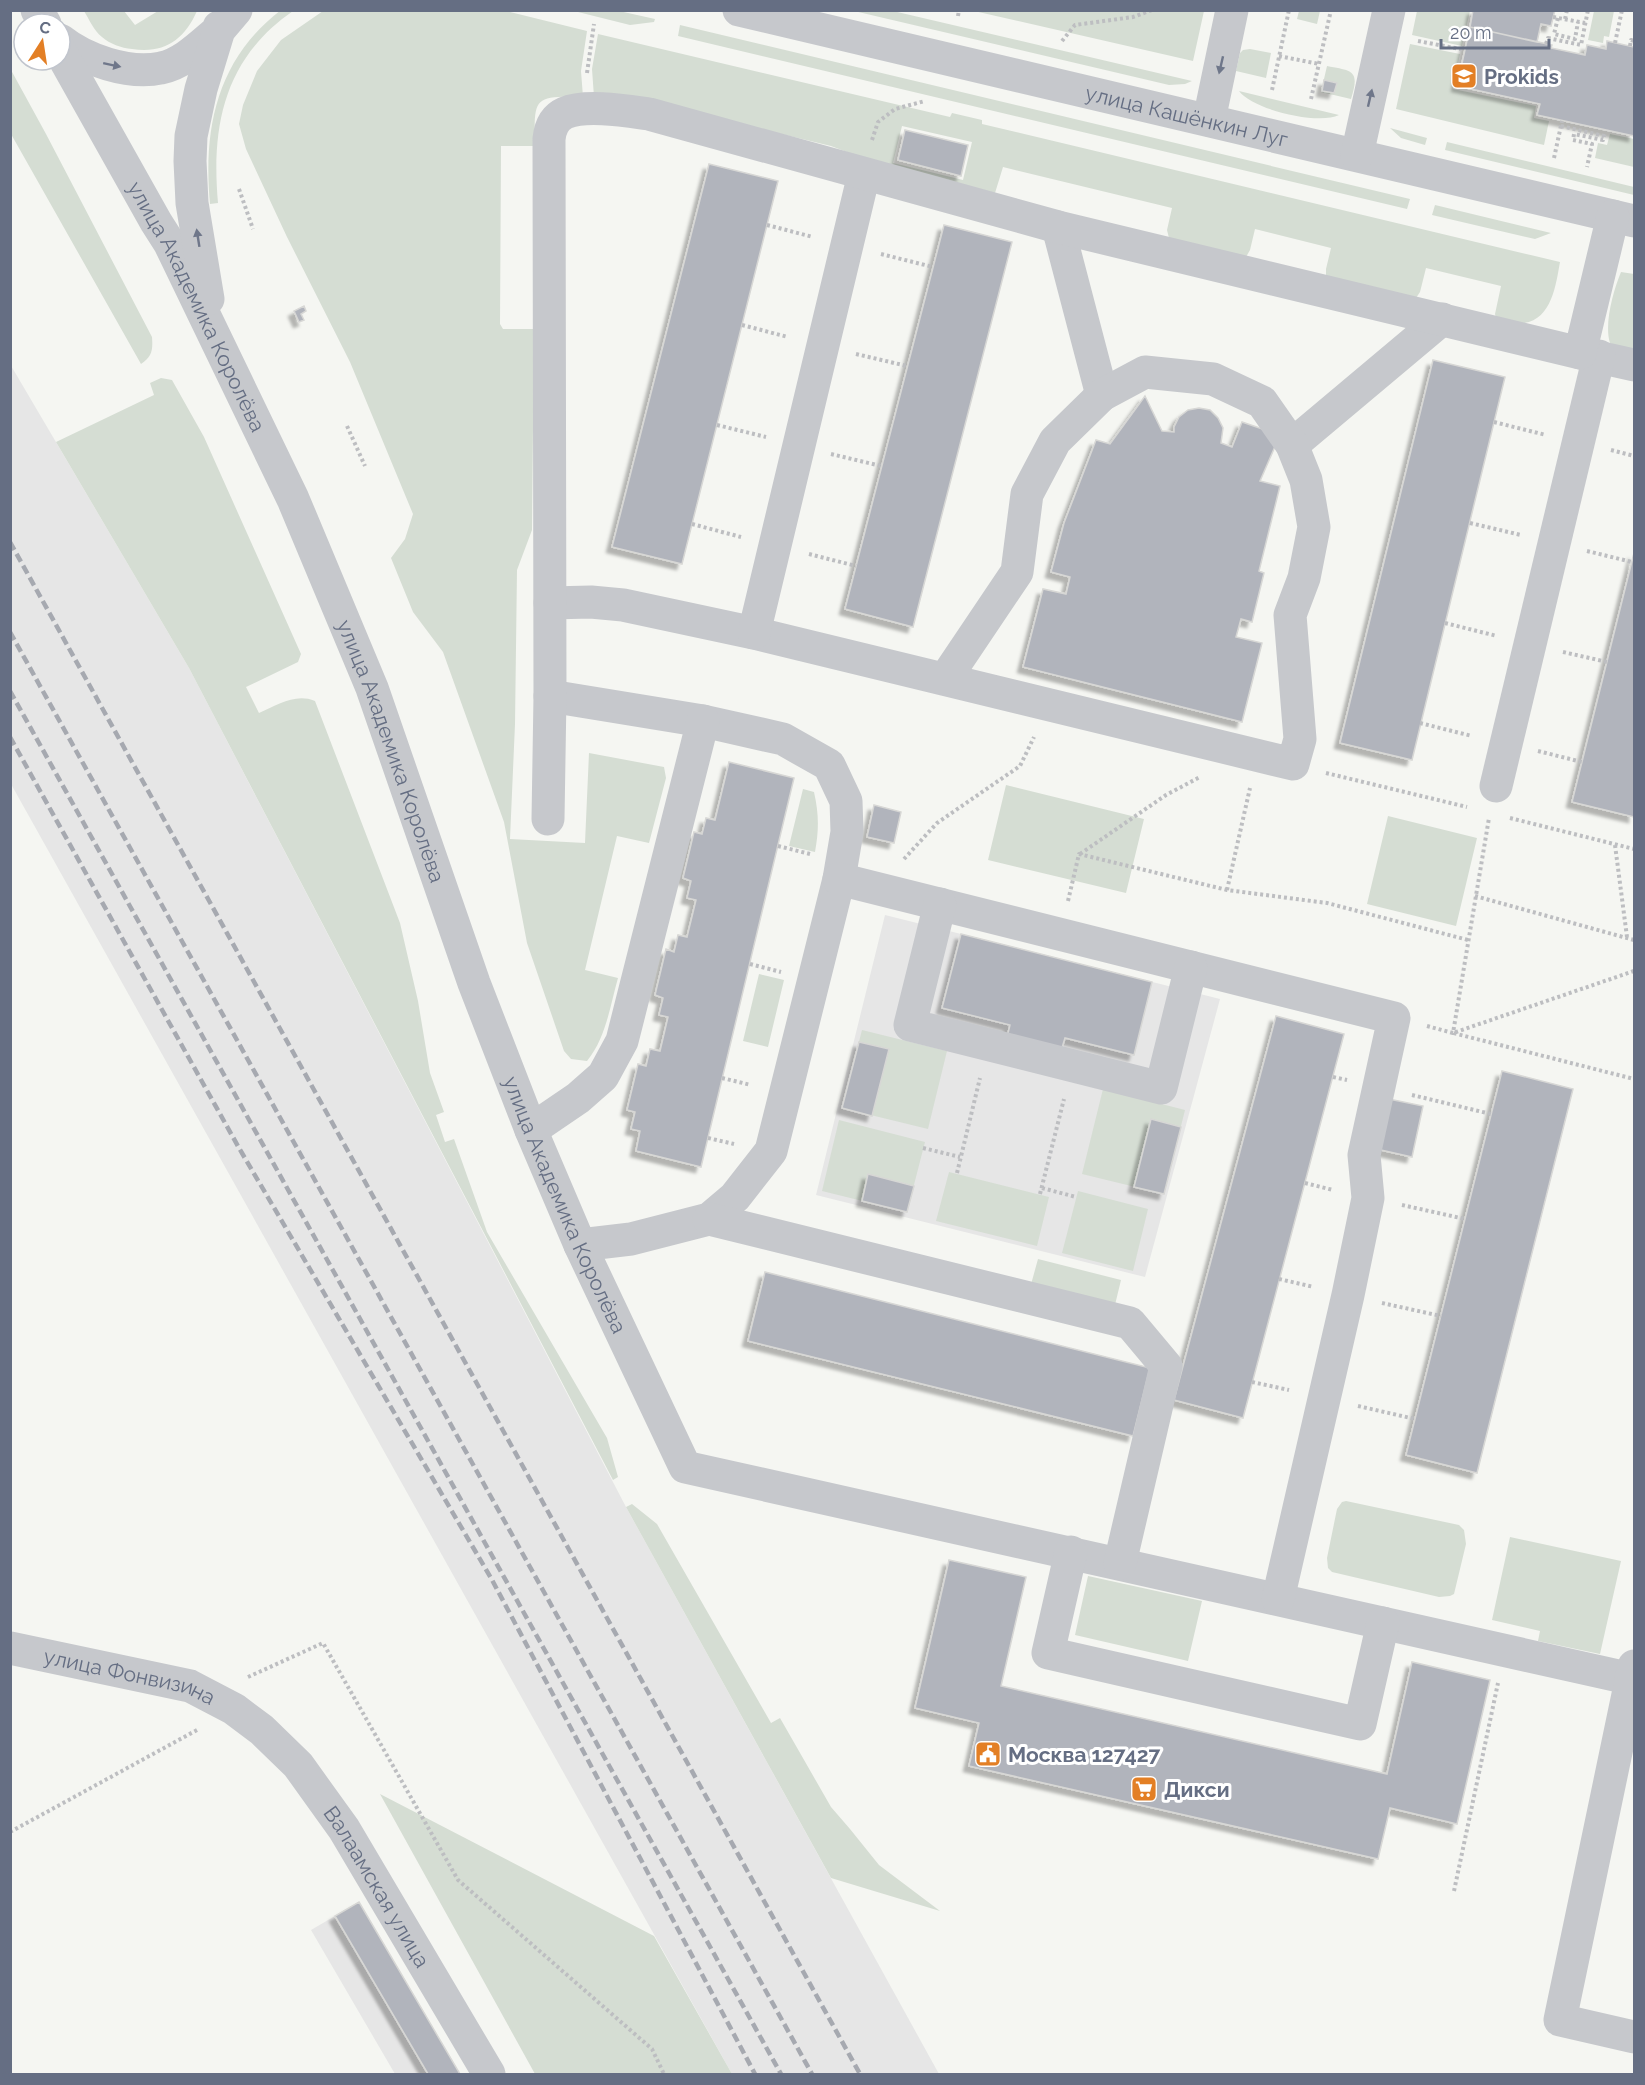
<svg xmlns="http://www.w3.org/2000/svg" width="1645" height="2085" font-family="Raleway,sans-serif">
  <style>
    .built { fill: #e6e6e6 }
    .green { fill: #d5ddd3; fill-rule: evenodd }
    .building { fill: #b1b4bc; stroke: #d7d7d5; stroke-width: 1.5; filter: url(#shadow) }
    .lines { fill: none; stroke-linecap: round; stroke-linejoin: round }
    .path { stroke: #bdbec1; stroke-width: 4; stroke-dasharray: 3 3; stroke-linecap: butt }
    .minor { stroke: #c6c8cc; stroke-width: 33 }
    .rail { stroke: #a6a9b0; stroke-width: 4.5; stroke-dasharray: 9 4.5; stroke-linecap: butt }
    .oneway { fill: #6f778a }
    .labels { text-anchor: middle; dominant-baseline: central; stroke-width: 6; stroke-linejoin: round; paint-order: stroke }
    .poi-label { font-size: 21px; font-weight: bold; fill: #656e83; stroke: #fff; text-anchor: start }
    .street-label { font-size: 21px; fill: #656e83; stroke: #fff }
  </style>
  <defs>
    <filter id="shadow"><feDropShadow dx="-5.5" dy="5.5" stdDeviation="1.5" flood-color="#0004"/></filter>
  </defs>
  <rect width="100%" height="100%" fill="#f5f6f2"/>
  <path class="built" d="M10 364 189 668 626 1507 939 2074H732L11 784Z
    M885 915 1220 999 1145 1277 816 1195Z
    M359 1902 460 2074H395L311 1930Z"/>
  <path class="green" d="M281 10 293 11C225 58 211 124 218 203L210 204C203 128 217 59 281 10Z
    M84 11H124L135 25 158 11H197C184 40 164 54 132 49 121 48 110 44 102 37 94 31 89 19 84 11Z
    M323 11H506L587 31 581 71 583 97C533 96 534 97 535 146H501L500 324 503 329H534L532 530 517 570 515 724 510 839 585 843 589 753 664 767 666 778 649 843 617 836 585 970 618 978C610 1006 606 1038 587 1061L571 1059 564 1051 527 943 504 822 443 652 413 612 391 558 405 539 413 514 350 362 287 237 246 149 239 124 243 105 257 71 281 40Z
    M574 11H619L655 19 654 22 630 25Z
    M854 11H893L1192 81 1185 84 1169 85Z
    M974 11H1204L1193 61Z
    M1299 11H1320L1317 24 1297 19Z
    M1417 11H1470L1462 46 1412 35Z
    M1594 11H1614L1609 37 1604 36 1603 43 1588 40Z
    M680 25 1410 199 1407 209 678 36Z
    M598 34 950 117 952 113 982 120V124L1560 262C1556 284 1552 319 1524 323 1516 324 1504 320 1496 318L1495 314 1501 286 1426 268 1420 292 1416 298 1326 276V269L1331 248 1255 229 1250 250 1246 257 1169 238 1167 230 1172 208 1003 167 995 193 860 157 831 146 651 102 594 97 592 69ZM902 126 972 142 963 180 893 163Z
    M1410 44 1460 54 1453 89 1536 106 1534 118 1549 121 1544 145 1396 109Z
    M1250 49 1271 53 1266 78 1236 71 1240 53 1243 50Z
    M1327 66C1353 71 1360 70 1351 99L1321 92Z
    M11 70 46 134 152 337C153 350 152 357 141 364L11 134Z
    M1239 91 1339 115C1318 125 1253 110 1239 91Z
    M1390 128 1427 138 1425 145 1401 138Z
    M1610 134 1634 139V167L1595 158 1598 143 1607 145Z
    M1447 142 1634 187V195L1445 150Z
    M1435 205 1551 233 1535 239 1432 215Z
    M1621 272 1634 274V356L1610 343C1604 325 1613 291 1621 272Z
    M161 378 172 380 204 437 301 654 298 662 246 687 259 713C278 705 295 693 315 701L400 923 418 1001 430 1073 444 1112 436 1115 445 1142 454 1139 487 1232 607 1438 618 1477 613 1480 189 668 56 442 154 395 150 383Z
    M1006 785 1144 819 1126 893 988 860Z
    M803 789 814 792C819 814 819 830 815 852L789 846Z
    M1388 816 1477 838 1456 926 1367 904Z
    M759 974 784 980 768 1047 743 1041Z
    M862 1030 947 1051 928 1129 842 1108Z
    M1103 1089 1185 1110 1164 1194 1082 1174Z
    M839 1120 925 1142 907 1212 822 1191Z
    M949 1172 1049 1197 1037 1246 936 1221Z
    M1078 1191 1148 1209 1133 1271 1062 1253Z
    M1038 1259 1121 1280 1114 1309 1030 1288Z
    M1346 1501 1459 1525 1464 1530 1466 1544 1454 1594 1450 1596 1439 1597 1332 1572 1328 1568 1327 1558 1337 1509 1342 1502Z
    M632 1504 657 1524 771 1723 780 1718 831 1807 850 1829 879 1865 940 1911 831 1878 626 1507Z
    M1510 1537 1621 1561 1600 1654 1538 1641 1540 1631 1492 1620Z
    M1088 1576 1202 1601 1188 1661 1075 1635Z
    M380 1794 654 1936 732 2074H535Z"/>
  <path class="building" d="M1473 10H1555L1551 26 1541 24 1537 42 1470 27Z
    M1470 27 1552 45 1551 48 1585 55 1587 45 1606 49 1607 41 1634 47V136L1537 115 1540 104 1457 86Z
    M1324 80 1337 83 1334 93 1322 91Z
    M905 130 968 145 961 176 898 160Z
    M709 164 778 181 682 564 612 547Z
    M944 225 1012 242 913 627 845 609Z
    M304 306 306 311 301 314 304 320 299 322 294 311Z
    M1433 360 1505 377 1412 760 1340 743Z
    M1145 396 1162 431 1174 432V427L1179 417 1188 410 1199 408 1210 410 1218 418 1223 428 1221 443 1232 447 1242 422 1280 435 1260 481 1280 486 1259 571 1264 573 1252 622 1241 619 1236 637 1262 643 1242 722 1023 667 1043 589 1066 594 1070 577 1051 572 1064 523 1096 440 1110 444Z
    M1634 553V817L1572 802Z
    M729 762 794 778 701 1167 636 1151 640 1131 631 1129 635 1112 627 1110 638 1064 646 1066 650 1049 660 1051 668 1017 659 1015 663 998 655 995 666 949 674 952 678 935 687 937 696 900 687 898 691 881 683 878 694 832 702 834 706 818 715 820Z
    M874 805 901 812 894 843 867 837Z
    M961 934 1152 982 1134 1055 1065 1038 1061 1051 1007 1037 1010 1025 942 1008Z
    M1276 1016 1344 1034 1243 1418 1174 1400Z
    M859 1042 889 1049 872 1116 842 1108Z
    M1502 1071 1573 1089 1477 1473 1406 1455Z
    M1384 1098 1423 1106 1412 1157 1372 1148Z
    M1151 1119 1181 1127 1164 1194 1134 1187Z
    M868 1174 914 1186 907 1212 862 1201Z
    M765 1272 1150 1368 1133 1436 748 1341Z
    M949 1560 1026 1577 1001 1686 1387 1774 1412 1662 1490 1680 1457 1824 1390 1808 1378 1859 969 1766 979 1723 915 1708Z
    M359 1902 460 2074H428L335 1916Z"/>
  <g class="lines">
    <path class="path" d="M958 16 959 10
      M1553 17 1585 23
      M1558 18 1554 34 1575 39 1578 22
      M1565 19 1567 10
      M1062 41 1075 25 1133 17 1152 10
      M1418 41 1465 50
      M1615 43 1622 10
      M1546 44 1548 38 1581 45 1588 10
      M1630 46 1631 40 1634 41
      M1279 56 1319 64
      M587 73 594 24
      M1272 90 1289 10
      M1311 99 1331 10
      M1561 126 1604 136 1603 140 1574 134 1573 140 1592 144 1587 167
      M872 140 878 122 895 109 925 101
      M1554 158 1562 121
      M239 189 253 229
      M767 225 813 237
      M881 254 933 267
      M742 325 788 337
      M856 354 907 366
      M1494 422 1546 435
      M717 425 766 437
      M347 426 365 466
      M1611 450 1634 456
      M831 454 881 466
      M1470 523 1521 535
      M692 524 741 537
      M1587 551 1632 562
      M809 554 856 566
      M1445 623 1497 636
      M1563 652 1607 662
      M1420 723 1472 736
      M1538 751 1582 762
      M1326 773 1467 807
      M1510 818 1634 849
      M1615 845 1627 937
      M778 846 810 854
      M1080 854 1166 795 1200 777
      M904 859 937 823 1020 766 1034 737
      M1227 890 1250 788
      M1475 896 1634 940
      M1068 901 1079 854 1227 890 1327 903 1468 940
      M750 964 781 972
      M1634 971 1453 1033 1634 1079
      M1427 1026 1453 1033 1489 818
      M1333 1077 1347 1080
      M722 1078 751 1085
      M1412 1095 1491 1114
      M708 1138 734 1144
      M923 1148 960 1157
      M957 1173 980 1078
      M1305 1183 1333 1190
      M1042 1188 1076 1197
      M1040 1194 1064 1099
      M1402 1205 1465 1219
      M1279 1279 1314 1287
      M1382 1303 1441 1316
      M1252 1382 1289 1390
      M1358 1406 1415 1419
      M248 1677 323 1643 458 1880 652 2049 664 2074
      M10 1832 197 1730
      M1454 1891 1498 1683"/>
    <g class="minor">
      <path d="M37 10 45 24"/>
      <path id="s1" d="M739 10 1634 221"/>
      <path d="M60 40C85 60 129 75 161 68 183 64 202 44 219 30V27"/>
      <path id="s2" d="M60 51 156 222 170 244 293 499 372 688 474 983 531 1130 580 1245 685 1467 1632 1679"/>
      <path d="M1209 120 1232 10"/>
      <path d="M1357 155 1389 10"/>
      <path d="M1058 227 1102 395"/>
      <path d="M208 299 192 203 190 161 191 136 201 89 219 30 236 10"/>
      <path d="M1580 353 1634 365"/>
      <path d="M1292 445 1442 319"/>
      <path d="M550 603 591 602 623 605 754 633 1293 764 1300 739 1290 615 1304 578 1314 527 1306 480 1292 445 1262 402 1213 379 1145 372 1102 395 1055 441 1027 494 1017 572 945 679"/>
      <path d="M754 633 864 174"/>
      <path d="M550 696 703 721 783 739 829 765 846 801 847 832 839 879 771 1151 735 1197 709 1219 631 1239 580 1245"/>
      <path d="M1496 786 1599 356"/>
      <path d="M548 819 550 696 549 139C550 129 554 118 565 113 586 104 627 111 649 114L1058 227 1580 353 1613 216"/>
      <path d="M839 879 1394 1018 1364 1155 1368 1198 1348 1295 1278 1599"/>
      <path d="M940 904 910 1025 1161 1088 1191 967"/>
      <path d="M531 1130 578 1098 603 1076 622 1041 703 721"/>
      <path d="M709 1219 1130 1323 1166 1366 1120 1563"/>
      <path d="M1071 1552 1048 1653 1360 1724 1383 1623"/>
      <path id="s3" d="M10 1648 190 1686 234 1709 262 1730 298 1765 344 1829 489 2074"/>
      <path d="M1634 1666 1560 2020 1634 2037"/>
    </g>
    <path class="rail" d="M10 542 860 2074
      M10 632 812 2074
      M10 691 781 2074
      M10 737 239 1148 491 1578 755 2074"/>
  </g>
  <defs><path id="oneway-solid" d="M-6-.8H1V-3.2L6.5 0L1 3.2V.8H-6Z" transform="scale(1.5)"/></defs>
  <g class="oneway">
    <use href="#oneway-solid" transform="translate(112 65) rotate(12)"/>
    <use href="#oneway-solid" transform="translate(1221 65) rotate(103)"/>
    <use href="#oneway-solid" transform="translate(1370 98) rotate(-77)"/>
    <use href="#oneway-solid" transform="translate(198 238) rotate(-99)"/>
  </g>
  <defs>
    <symbol id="school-square" viewBox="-11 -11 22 22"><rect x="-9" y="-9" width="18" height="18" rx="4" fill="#e37f25" stroke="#fff"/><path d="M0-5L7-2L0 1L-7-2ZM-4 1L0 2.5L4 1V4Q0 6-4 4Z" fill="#fff"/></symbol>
    <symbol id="civic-square" viewBox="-11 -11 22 22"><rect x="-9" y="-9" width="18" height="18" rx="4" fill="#e37f25" stroke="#fff"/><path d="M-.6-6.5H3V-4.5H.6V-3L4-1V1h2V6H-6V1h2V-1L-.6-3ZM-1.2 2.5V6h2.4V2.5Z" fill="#fff"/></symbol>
    <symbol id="supermarket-square" viewBox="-11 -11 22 22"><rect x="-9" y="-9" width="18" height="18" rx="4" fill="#e37f25" stroke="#fff"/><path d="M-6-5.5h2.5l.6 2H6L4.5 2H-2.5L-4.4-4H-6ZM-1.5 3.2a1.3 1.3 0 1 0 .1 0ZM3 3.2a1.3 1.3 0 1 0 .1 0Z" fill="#fff"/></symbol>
  </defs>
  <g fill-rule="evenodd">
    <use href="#school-square" x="1449" y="61" width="30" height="30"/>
    <use href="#civic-square" x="973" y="1739" width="30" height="30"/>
    <use href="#supermarket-square" x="1129" y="1774" width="30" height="30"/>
  </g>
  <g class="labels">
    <g class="poi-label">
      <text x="1484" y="76">Prokids</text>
      <text x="1008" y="1754">Москва 127427</text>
      <text x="1164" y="1789">Дикси</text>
    </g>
    <g class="street-label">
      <text stroke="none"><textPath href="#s1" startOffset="460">улица Кашёнкин Луг</textPath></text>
      <text stroke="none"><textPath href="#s2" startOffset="290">улица Академика Королёва</textPath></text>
      <text stroke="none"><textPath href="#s2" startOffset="776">улица Академика Королёва</textPath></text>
      <text stroke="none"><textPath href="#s2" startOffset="1262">улица Академика Королёва</textPath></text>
      <text stroke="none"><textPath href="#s3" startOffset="123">улица Фонвизина</textPath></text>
      <text stroke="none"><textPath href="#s3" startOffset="464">Валаамская улица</textPath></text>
    </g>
  </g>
  <rect width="1645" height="2085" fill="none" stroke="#656e83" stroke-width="24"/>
  <g transform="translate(42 42) rotate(12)"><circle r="28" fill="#ffffff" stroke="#c1c5cd" stroke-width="1.5"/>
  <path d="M0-4.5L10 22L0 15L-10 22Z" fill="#e37f25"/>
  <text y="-9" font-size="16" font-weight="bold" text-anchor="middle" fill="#656e83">С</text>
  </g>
  <path d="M1441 39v9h108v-9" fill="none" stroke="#656e83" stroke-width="3"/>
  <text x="1450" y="39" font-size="18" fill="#656e83" stroke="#ffffff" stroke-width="4.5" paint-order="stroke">20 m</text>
</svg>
